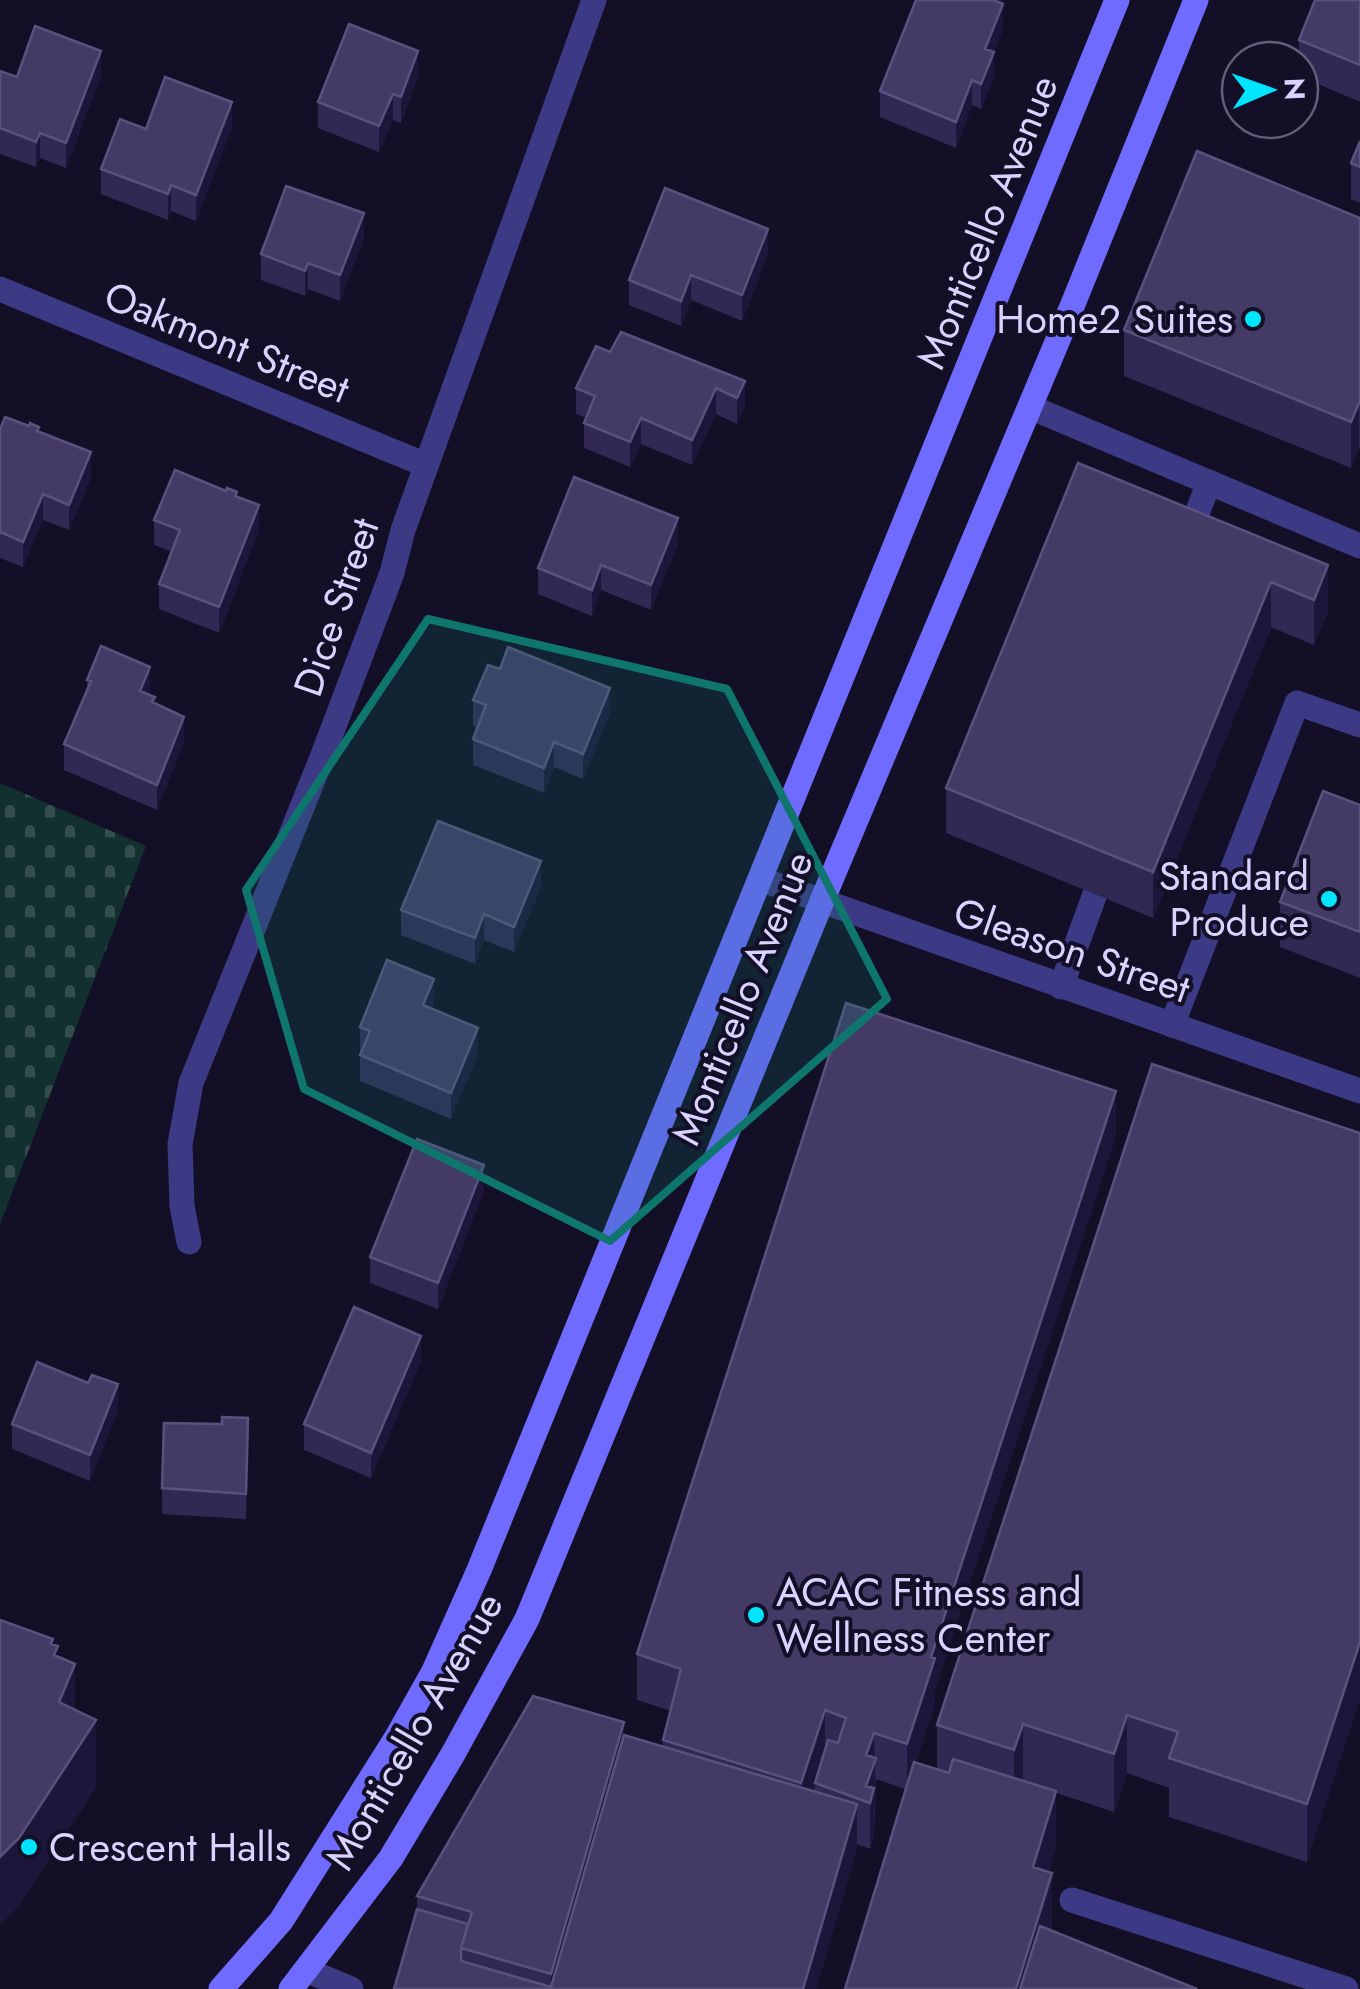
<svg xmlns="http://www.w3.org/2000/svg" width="1360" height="1989" font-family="Jost,sans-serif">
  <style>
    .cemetery { fill: url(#cemetery-stones) }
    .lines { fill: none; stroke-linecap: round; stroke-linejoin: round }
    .lane { stroke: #3d3a85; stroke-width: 25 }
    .street { stroke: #3d3a85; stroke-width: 25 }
    .secondary { stroke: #6f6bff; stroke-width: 25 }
    .wall { fill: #312854 }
    .shaded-wall { fill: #1d163a }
    .building { fill: #433a66; stroke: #5a527e; stroke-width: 2.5 }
    .marked { fill: #0f766e; fill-opacity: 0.2; stroke: #0f766e; stroke-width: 8; stroke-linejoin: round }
    .poi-dot { fill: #00e5ff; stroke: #130f26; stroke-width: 4 }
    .labels { text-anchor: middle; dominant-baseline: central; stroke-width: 8; stroke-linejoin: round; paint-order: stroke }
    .street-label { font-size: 40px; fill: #d9d4ff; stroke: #130f26 }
    .poi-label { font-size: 40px; fill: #d9d4ff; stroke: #130f26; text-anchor: end }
  </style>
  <defs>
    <pattern id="cemetery-stones" width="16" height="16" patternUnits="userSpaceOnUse" patternTransform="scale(2.5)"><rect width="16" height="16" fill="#12302f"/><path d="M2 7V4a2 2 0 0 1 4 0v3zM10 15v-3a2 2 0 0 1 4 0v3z" fill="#344d4e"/></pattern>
  </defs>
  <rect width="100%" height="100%" fill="#130f26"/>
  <path class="cemetery" d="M0 783 146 846 0 1224Z"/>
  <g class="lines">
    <path class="lane" d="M1030 407 1360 546
      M1186 543 1209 482
      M1061 987 1095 894
      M1172 1025 1297 703 1360 725
      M1072 1900 1346 1989
      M306 1970 351 1989"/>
    <path class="street" d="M0 289 426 465
      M760 879 1360 1091
      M189 1242 182 1206 180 1144 191 1083 323 755 392 573 403 530 594 0"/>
    <path class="secondary" d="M221 1989 281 1921 397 1737 433 1673 479 1570 1117 0
      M291 1989 391 1858 453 1754 527 1619 822 901 1073 304 1196 0"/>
  </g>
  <path class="wall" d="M1360 0V102L1300 76 1299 60V40Z
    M1003 29 994 52V77L981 109 972 105 956 148 880 117V91Z
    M0 71 17 77 101 76 66 168 40 158 36 167 0 154Z
    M418 76 401 123 393 120 379 152 318 128V102Z
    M232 127 196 221 171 211 168 220 101 194V169L146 129Z
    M1360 141V203L1351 199V163Z
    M1360 218V449L1359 448 1351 468 1124 376V330Z
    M364 238 340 301 308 289 305 296 261 280V254Z
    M768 254 742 321 691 300 681 326 629 305V280Z
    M610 352 745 381V406L737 424 716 414 692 465 641 444 630 467 584 448V423L587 418 576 414V388Z
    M0 430 39 432 91 478 69 530 43 520 23 567 0 558Z
    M1078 463 1328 565V611L1314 645 1271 627 1153 918 946 833V788Z
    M237 496 259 530 219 633 159 609V584L172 552 154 545V520Z
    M678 544 651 610 601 590 592 616 538 594V568Z
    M87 680 150 693 149 695 155 703 184 742 157 810 64 770V744L87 692Z
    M473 700 610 713 583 779 554 767 544 793 473 765V739L478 728 473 726Z
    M1360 805V978L1280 947V902Z
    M541 887 514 952 484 940 475 964 401 935V910Z
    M434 1005 432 1009 478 1054 451 1119 360 1081V1027Z
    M1360 1133 1307 1862 1169 1817V1788L1127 1773 1114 1812 1056 1793V1849L845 1989 905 1789 876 1779 874 1834 870 1849 857 1844V1849L816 1989H394L417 1909V1896L624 1735 663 1747V1740L671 1711 637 1700V1654L1116 1136 935 1690V1704L916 1763 937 1769V1725Z
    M484 1191 438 1309 370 1283V1257Z
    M421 1361 371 1478 304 1450V1424Z
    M118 1410 90 1481 12 1449V1424Z
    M248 1418 246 1519 162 1514V1488Z"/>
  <path class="shaded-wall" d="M1003 4V29L994 52V77L981 109V84L985 49Z
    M101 51V76L66 168V143Z
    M418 51V76L401 123V97Z
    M972 80V105L956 148V122Z
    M393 94V120L379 152V126Z
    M232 102V127L196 221V195Z
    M40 133V158L36 167V142Z
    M171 185V211L168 220V194Z
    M364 213V238L340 301V275Z
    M768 229V254L742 321V295Z
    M308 263V289L305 296V271Z
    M691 275V300L681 326V301Z
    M745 381V406L737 424V398Z
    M716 388V414L692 465V440Z
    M1359 403V448L1351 468V422Z
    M641 418V444L630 467V442Z
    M91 452V478L69 530V505Z
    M43 494V520L23 567V542Z
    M259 505V530L219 633V607Z
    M678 518V544L651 610V585Z
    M601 565V590L592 616V590Z
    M1328 565V611L1314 645V600Z
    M1271 582V627L1153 918V872Z
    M150 667V693L140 716V691Z
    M610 688V713L583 779V754Z
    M184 717V742L157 810V785Z
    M554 742V767L544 793V768Z
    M541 861V887L514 952V927Z
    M484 914V940L475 964V938Z
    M434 979V1005L423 1031V1005Z
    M478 1028V1054L451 1119V1093Z
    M1116 1091V1136L935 1690V1704L907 1790V1744L931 1657Z
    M484 1165V1191L438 1309V1283Z
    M421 1336V1361L371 1478V1453Z
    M118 1384V1410L90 1481V1455Z
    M1360 1642V1700L1307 1862V1804Z
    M75 1664V1733L59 1702Z
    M825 1710V1756L801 1828V1783Z
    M1127 1715V1773L1114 1812V1754Z
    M96 1720V1788L19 1906 0 1925V1857Z
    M624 1722V1781L551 1989V1974Z
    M1023 1724V1782L1014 1809V1750Z
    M874 1733 876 1804 874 1808V1834L870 1849V1803L866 1802V1755Z
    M1056 1791V1849L1033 1925V1867Z
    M857 1804V1849L816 1989H803Z
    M1052 1873V1931L1034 1989H1016Z"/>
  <path class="building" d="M916 0H994L1003 4 985 49 994 52 981 84 972 80 956 122 880 91Z
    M1315 0H1360V65L1299 40Z
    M349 24 418 51 401 97 393 94 379 126 318 102Z
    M35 26 101 51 66 143 40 133 36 142 0 128V71L17 77Z
    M165 77 232 102 196 195 171 185 168 194 101 169 120 119 146 129Z
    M1360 141V167L1351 163Z
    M1197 151 1360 218V403H1359L1351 422 1124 330Z
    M286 186 364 213 340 275 308 263 305 271 261 254Z
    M665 188 768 229 742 295 691 275 681 301 629 280Z
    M621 332 745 381 737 398 716 388 692 440 641 418 630 442 584 423 595 396 576 388 596 346 610 352Z
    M5 417 29 426 30 423 39 427 37 431 91 452 69 505 43 494 23 542 0 532V430Z
    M1078 463 1328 565 1314 600 1271 582 1153 872 946 788Z
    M175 470 226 491 227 488 237 492 235 496 259 505 219 607 159 584 180 530 154 520Z
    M574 477 678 518 651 585 601 565 592 590 538 568Z
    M101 646 150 667 140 691 155 697 152 702 184 717 157 785 64 744 91 681 87 680Z
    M508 647 610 688 583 754 554 742 544 768 473 739 486 705 473 700 488 665 500 669Z
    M1323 791 1360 805V932L1280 902Z
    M438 821 541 861 514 927 484 914 475 938 401 910Z
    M387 960 434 979 423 1005 478 1028 451 1093 360 1055 370 1031 360 1027Z
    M846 1003 1116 1091 931 1657 935 1658 907 1744 874 1733 866 1755 876 1758 866 1786 874 1788 870 1803 815 1783 828 1740 838 1743 846 1718 825 1710 801 1783 663 1740 681 1669 637 1654Z
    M1152 1064 1360 1133V1642L1307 1804 1169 1758 1178 1732 1127 1715 1114 1754 1023 1724 1014 1750 937 1725Z
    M417 1139 484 1165 438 1283 370 1257Z
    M354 1307 421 1336 371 1453 304 1424Z
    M37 1362 88 1383 92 1375 118 1384 90 1455 12 1424Z
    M222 1417 248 1418 246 1494 162 1488 164 1423 222 1424Z
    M0 1620 53 1639 51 1644 58 1646 54 1655 75 1664 59 1702 96 1720 19 1838 0 1857Z
    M533 1696 624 1722 551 1974 461 1948 472 1912 417 1896Z
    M624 1735 857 1804 803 1989H394L417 1909 468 1924 461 1948V1961L551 1987Z
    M953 1759 1056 1791 1033 1867 1052 1873 1016 1989H845L914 1762 949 1773Z
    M1040 1926 1197 1989H1020Z"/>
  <path class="marked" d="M428 619 727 689 887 999 610 1241 304 1089 246 890Z"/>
  <g class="poi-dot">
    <circle cx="1253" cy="319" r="10"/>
    <circle cx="1329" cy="899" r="10"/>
    <circle cx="756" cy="1615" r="10"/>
    <circle cx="29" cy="1847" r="10"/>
  </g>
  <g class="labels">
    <g class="street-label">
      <text transform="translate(987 222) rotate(-68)">Monticello Avenue</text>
      <text transform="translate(227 342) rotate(22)">Oakmont Street</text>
      <text transform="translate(336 607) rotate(-71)">Dice Street</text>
      <text transform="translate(1072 950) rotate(19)">Gleason Street</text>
      <text transform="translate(742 998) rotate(-68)">Monticello Avenue</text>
      <text transform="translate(414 1731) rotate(-60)">Monticello Avenue</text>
    </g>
    <g class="poi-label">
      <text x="1233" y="319">Home2 Suites</text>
      <text x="1309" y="876">Standard<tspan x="1309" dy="46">Produce</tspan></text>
      <text x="776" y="1592" text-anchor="start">ACAC Fitness and<tspan x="776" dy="46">Wellness Center</tspan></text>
      <text x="49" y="1847" text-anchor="start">Crescent Halls</text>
    </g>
  </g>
  <g transform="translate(1270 90) rotate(88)"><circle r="48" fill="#130f26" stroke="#625e7d" stroke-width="2.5"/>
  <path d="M0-8L18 38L0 25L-18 38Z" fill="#00e5ff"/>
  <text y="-15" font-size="28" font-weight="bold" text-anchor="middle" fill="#d9d4ff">N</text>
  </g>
</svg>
